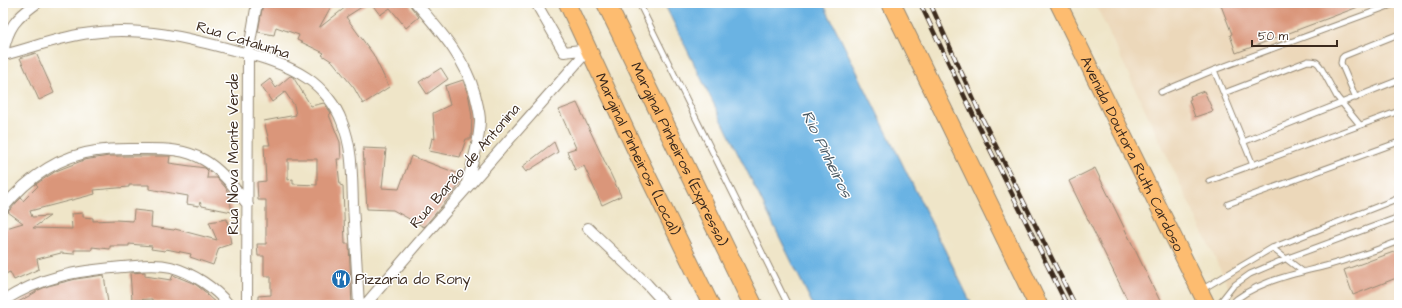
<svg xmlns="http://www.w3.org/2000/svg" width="1402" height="308" font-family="'Architects Daughter',sans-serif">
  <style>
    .built { fill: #ecd8ba }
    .water { fill: #6bb3e3; stroke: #536e80 }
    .building { fill: #da967a; fill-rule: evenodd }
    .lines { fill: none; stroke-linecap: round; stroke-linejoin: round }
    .service-casing { stroke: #958873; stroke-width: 7 }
    .minor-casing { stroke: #958873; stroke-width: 12 }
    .trunk-casing { stroke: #958873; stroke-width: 18 }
    .motorway-casing { stroke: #958873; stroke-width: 20 }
    .service { stroke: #fff; stroke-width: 5 }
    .minor { stroke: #fff; stroke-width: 10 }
    .trunk { stroke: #fdbc70; stroke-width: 16 }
    .motorway { stroke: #fdbc70; stroke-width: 18 }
    .rail-casing { stroke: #3b2a1e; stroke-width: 4.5 }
    .rail { stroke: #fff; stroke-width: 3; stroke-dasharray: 9; stroke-linecap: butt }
    .labels { text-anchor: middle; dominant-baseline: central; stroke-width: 3; stroke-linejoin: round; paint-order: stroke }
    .street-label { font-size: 15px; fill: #3b2a1e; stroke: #fff }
    .poi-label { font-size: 15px; fill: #3b2a1e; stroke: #fff; text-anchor: start }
    .water-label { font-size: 16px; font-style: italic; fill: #4c5a63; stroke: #fff }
  </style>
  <rect width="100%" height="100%" fill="#fff"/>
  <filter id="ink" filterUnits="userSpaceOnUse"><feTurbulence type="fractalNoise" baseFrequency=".025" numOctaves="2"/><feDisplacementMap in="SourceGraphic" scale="8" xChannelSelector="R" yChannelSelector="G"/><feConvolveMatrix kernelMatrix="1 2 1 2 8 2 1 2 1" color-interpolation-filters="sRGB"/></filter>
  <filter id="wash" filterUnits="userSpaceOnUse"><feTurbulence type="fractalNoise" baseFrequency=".012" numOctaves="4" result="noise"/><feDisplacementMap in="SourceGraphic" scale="16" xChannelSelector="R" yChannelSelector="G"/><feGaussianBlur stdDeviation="0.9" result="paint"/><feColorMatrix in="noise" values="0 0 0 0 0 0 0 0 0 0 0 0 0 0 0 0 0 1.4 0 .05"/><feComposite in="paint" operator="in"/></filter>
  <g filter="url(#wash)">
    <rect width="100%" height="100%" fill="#efe5c8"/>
    <path class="built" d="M1095 3H1399V305H1237Z"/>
    <path class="water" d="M664 3H823L972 305H813Z"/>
    <g id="blocks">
      <path class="building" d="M263 3H276L284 6 285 3H333L319 28 351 3H368L346 17 373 54 389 87 363 104 354 88 333 62 322 55 324 53 297 40 299 35 276 27 274 35 258 32Z
        M371 3H410L411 7 419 17 406 28 390 8 380 15Z
        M1220 3H1366V4L1236 53 1230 35 1232 34Z
        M36 53 54 93 39 100 20 58Z
        M441 68 448 79 427 94 419 82Z
        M290 76 293 77 311 106 324 103 331 113 329 115 340 142 341 159H337L340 185 343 186 345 244H349L352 305H258V296L271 295V276H264V256H258L257 244H266V200H258L257 182 266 181 264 145H270L264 121 296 115 294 105 285 92 272 102 261 86 270 79 276 88ZM288 159H317V185L293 184V179L288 180Z
        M463 80 469 98 472 117 471 139H466L460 157 429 151 432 138 435 139 433 113 450 105 445 86Z
        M1204 91 1213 111 1195 117 1189 100 1191 99 1190 96Z
        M577 103 621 196 602 205 584 166 575 170 567 151 576 148 559 110Z
        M554 142 558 152 526 172 522 167Z
        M363 148 386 149 382 188 399 189 411 156 462 175 457 188 424 227 393 210 367 209Z
        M109 156H170L169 163 205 168 208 171 207 178H217L226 188 229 196 232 212 202 206 200 202 199 206 187 204 188 196 149 189V185H129V187L94 190 95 194 30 211 32 217 50 216 33 228 72 229 71 214 83 213V217L93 218V221L115 220 133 221 134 210 152 212 151 227 174 230 175 229 217 240 209 222 227 219 231 244 219 248 213 265 190 257 191 254 166 249 165 251 151 249 152 246 129 244V246H110V249L92 247V250H74V254L61 253 37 259 39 269 14 280 10 272 3 275V229L23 223 8 212 17 202 21 198 23 201 38 186 36 184 56 171 84 160Z
        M1095 168 1162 305H1130L1069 181Z
        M1399 250V277L1353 295 1344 270Z
        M145 272V276L171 280 173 275 195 284 208 294 207 295 218 305H174L169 303 152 301V299L132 300 130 273Z
        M104 275 108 303 89 304V305H13L36 292V291L48 286 76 279Z"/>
    </g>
  </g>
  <g filter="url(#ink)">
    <use href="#blocks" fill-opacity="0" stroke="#958873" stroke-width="1"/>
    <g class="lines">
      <defs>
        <path id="service" d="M639 3 788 305
          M1214 70 1253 165
          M1161 92 1214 70 1397 3
          M1224 93 1308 61C1314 61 1317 61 1320 66L1337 97 1360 125
          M1356 98 1341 63 1342 58 1344 56 1399 34
          M1243 142 1399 80
          M1209 181 1399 111
          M1228 204 1399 142
          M1272 248 1302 271
          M1201 290 1272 248 1399 198
          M1218 305 1233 286 1250 274 1285 259 1399 217
          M1230 305C1253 282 1295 274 1326 266 1351 259 1375 251 1399 241"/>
        <path id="minor" d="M416 3C440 31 465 58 475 94 477 103 480 112 480 121 479 143 472 165 466 186
          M536 3 564 52 589 49
          M3 53C8 27 16 18 37 3
          M3 55C32 48 61 36 91 33 140 26 189 38 237 51 261 57 286 64 307 78 322 88 336 105 342 122 353 148 352 178 353 205 355 239 357 272 359 305
          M3 208C27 179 58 156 96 151 112 148 129 149 145 149 166 149 185 149 204 160 223 171 235 189 248 205
          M588 228 647 284 666 305
          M3 301C43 276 76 271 122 267 138 266 155 263 171 267 193 273 215 288 229 305
          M247 305 248 54 257 3
          M365 305 420 241 589 49"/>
        <g id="trunk">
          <path id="s1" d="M567 3 639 158 711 305"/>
          <path id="s2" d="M1058 3 1207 305"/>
        </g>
        <g id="motorway">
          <path id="s3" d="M606 3 753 305"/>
          <path d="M891 3 1038 305"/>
        </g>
      </defs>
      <use href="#service" class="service-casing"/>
      <use href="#minor" class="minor-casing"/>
      <use href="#trunk" class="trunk-casing"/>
      <use href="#motorway" class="motorway-casing"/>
      <use href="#service" class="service"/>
      <use href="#minor" class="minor"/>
      <use href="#trunk" class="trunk"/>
      <use href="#motorway" class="motorway"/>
      <defs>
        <path id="rail" d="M920 3 979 127 1067 305
          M930 3 982 118 1075 305"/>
      </defs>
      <use href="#rail" class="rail-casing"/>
      <use href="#rail" class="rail"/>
    </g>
  </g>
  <defs>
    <symbol id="restaurant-disc" viewBox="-11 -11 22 22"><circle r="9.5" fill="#1f6fb2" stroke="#fff"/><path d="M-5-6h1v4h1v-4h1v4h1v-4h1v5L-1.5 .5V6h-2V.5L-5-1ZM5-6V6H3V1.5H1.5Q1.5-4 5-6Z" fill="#fff"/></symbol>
  </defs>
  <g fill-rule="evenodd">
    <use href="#restaurant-disc" x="330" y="268" width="22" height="22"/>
  </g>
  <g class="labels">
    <g class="street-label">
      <text transform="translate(243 40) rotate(17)">Rua Catalunha</text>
      <text transform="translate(233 154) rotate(-90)">Rua Nova Monte Verde</text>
      <text stroke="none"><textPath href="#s1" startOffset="167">Marginal Pinheiros (Local)</textPath></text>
      <text stroke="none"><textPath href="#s3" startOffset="168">Marginal Pinheiros (Expressa)</textPath></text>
      <text stroke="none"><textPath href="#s2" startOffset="168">Avenida Doutora Ruth Cardoso</textPath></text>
      <text transform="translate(465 166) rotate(-49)">Rua Barão de Antonina</text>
    </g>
    <g class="poi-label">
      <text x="355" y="279">Pizzaria do Rony</text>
    </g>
    <g class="water-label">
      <text transform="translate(827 154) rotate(64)">Rio Pinheiros</text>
    </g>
  </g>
  <rect width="1402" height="308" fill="none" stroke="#fff" stroke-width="16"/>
  <path d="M1252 40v6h85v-6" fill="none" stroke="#3b2a1e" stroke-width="2"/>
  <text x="1258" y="40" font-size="12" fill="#3b2a1e" stroke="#ffffff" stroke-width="3" paint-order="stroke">50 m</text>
</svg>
